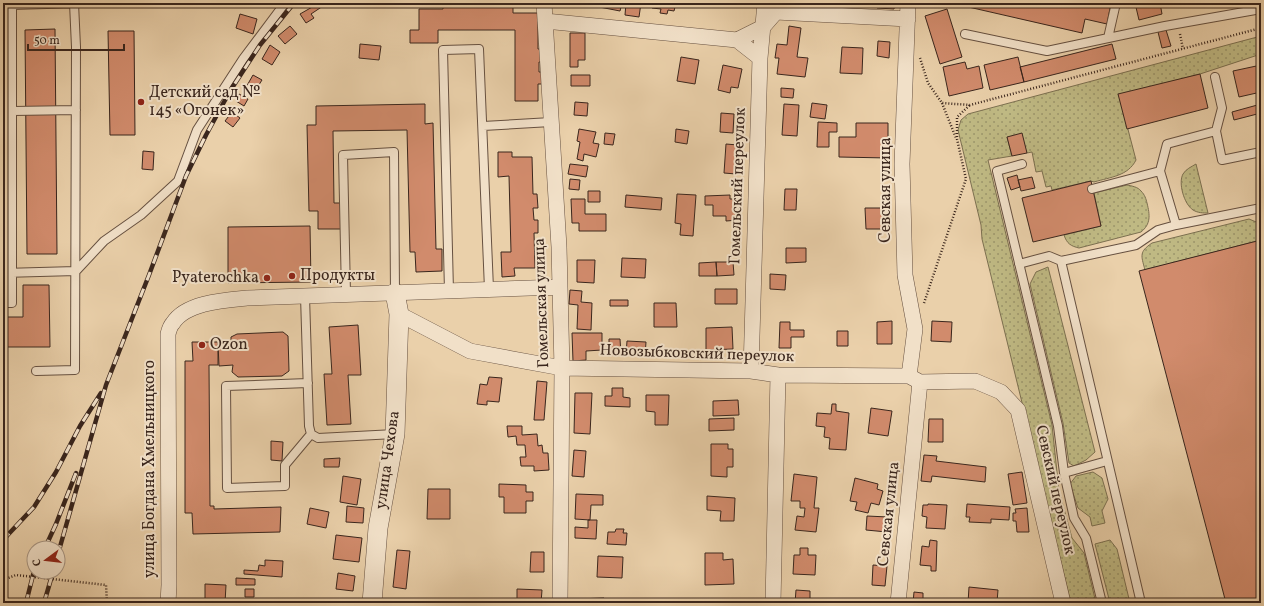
<svg xmlns="http://www.w3.org/2000/svg" width="1264" height="606" font-family="Vollkorn,serif">
  <style>
    .grass { fill: url(#grass-dots); stroke: #7c7050 }
    .building { fill: #d18b6c; stroke: #3a261d }
    .lines { fill: none; stroke-linecap: round; stroke-linejoin: round }
    .service-casing { stroke: #665040; stroke-width: 10 }
    .minor-casing { stroke: #665040; stroke-width: 16 }
    .tertiary-casing { stroke: #665040; stroke-width: 20 }
    .path { stroke: #3a261d; stroke-width: 2.5; stroke-dasharray: 1 2; stroke-linecap: butt }
    .service { stroke: #f1e0c8; stroke-width: 8 }
    .minor { stroke: #f1e0c8; stroke-width: 15 }
    .tertiary { stroke: #f1e0c8; stroke-width: 19 }
    .rail-casing { stroke: #3a261d; stroke-width: 4.5 }
    .rail { stroke: #f1e0c8; stroke-width: 3; stroke-dasharray: 9; stroke-linecap: butt }
    .poi-dot { fill: #8f2418; stroke: #f1e0c8; stroke-width: 1.5 }
    .labels { text-anchor: middle; dominant-baseline: central; stroke-width: 4; stroke-linejoin: round; paint-order: stroke }
    .poi-label { font-size: 16px; fill: #3a261d; stroke: #f1e0c8; text-anchor: start }
    .street-label { font-size: 16px; fill: #3a261d; stroke: #f1e0c8 }
  </style>
  <defs>
    <pattern id="grass-dots" width="8" height="8" patternUnits="userSpaceOnUse"><rect width="8" height="8" fill="#bfb983"/><path d="M2 2h.1M6 6h.1" fill="none" stroke="#9c966b" stroke-width="1.8" stroke-linecap="round"/></pattern>
  </defs>
  <rect width="100%" height="100%" fill="#ead0aa"/>
  <filter id="stains"><feTurbulence type="fractalNoise" baseFrequency=".005" numOctaves="4"/><feColorMatrix values="0 0 0 0 .2 0 0 0 0 .09 0 0 0 0 .02 0 0 0 .5 -.17"/></filter>
  <radialGradient id="worn" r=".72"><stop offset=".6" stop-color="#630" stop-opacity="0"/><stop offset="1" stop-color="#630" stop-opacity=".3"/></radialGradient>
  <path class="grass" d="M1261 36V54L1200 74 1119 95 1136 160C1128 176 1111 177 1094 182L1091 181 1052 190 1051 186 1046 187 1042 171 1036 172 1032 152 1027 153 1007 137 1012 156 988 160 1052 425 1059 491 1072 538 1084 553 1096 603H1071L982 239 981 225 958 130 961 120 968 114Z
    M1196 164 1208 213C1203 213 1198 213 1193 210 1184 204 1178 183 1183 174 1186 169 1191 167 1196 164Z
    M1127 185C1132 186 1138 187 1141 191 1145 195 1146 199 1147 203 1150 215 1151 224 1141 232L1079 248C1071 246 1067 244 1064 235L1101 226 1094 193Z
    M1249 219 1261 224V240L1145 270C1141 255 1139 252 1152 243Z
    M1048 267 1095 452 1086 460 1074 466 1069 463 1063 423 1030 284 1036 272Z
    M1093 472 1102 478 1108 499 1102 511 1105 523 1092 526 1090 517 1078 508 1070 484 1076 476Z
    M1110 540 1117 549 1130 603H1110L1095 544Z"/>
  <path class="building" d="M312 3H321L323 6 311 14 314 18 306 23 300 14 314 6Z
    M458 3H466V6H484V3H492V6H513V13H538V49H542L543 62H539V72H543V84H538V101H515V30H438V43H410V30H419V9H443V6H458Z
    M584 3H622L620 11 584 4Z
    M626 3H641L639 17 625 15Z
    M652 3H676L674 11 668 10 667 14 660 13 661 9 652 8Z
    M719 3H740L739 7 719 5Z
    M877 3H895L894 9 877 8Z
    M951 3H1111L1107 24 1085 19 1082 33Z
    M1135 3H1160L1162 14 1139 20Z
    M947 9 962 57 940 64 925 16Z
    M240 14 257 19 253 34 236 28Z
    M290 26 297 34 285 44 278 36Z
    M789 26 801 28 797 57 808 58 805 77 777 74 779 58H775L777 44 787 45Z
    M55 29 57 254H27L25 30Z
    M1166 30 1171 46 1162 48 1158 32Z
    M108 31H134L135 135H110Z
    M570 33H585V60H578V67H570Z
    M878 41 890 42 889 58 877 56Z
    M360 44 381 46 379 60 359 58Z
    M1112 44 1116 59 1024 82 1020 67Z
    M270 45 280 52 272 65 262 59Z
    M842 47 863 48 862 74 840 73Z
    M681 57 699 60 695 84 677 81Z
    M1018 57 1024 82 990 90 984 65Z
    M965 62 967 69 979 66 983 88 949 96 943 67Z
    M723 65 742 69 738 88 731 87 730 93 718 90Z
    M1261 65V92L1239 97 1233 71Z
    M1200 74 1208 108 1127 129 1118 94Z
    M253 75 262 80 253 94 245 89Z
    M571 75H590V86H571Z
    M781 88 794 89 793 98 781 97Z
    M239 94 248 99 244 106 236 101Z
    M575 102 588 103 587 116 574 115Z
    M812 103 827 105 825 119 810 117Z
    M425 104V124L433 123 436 249H442V271L416 272 415 252H410L407 130 333 131 334 203H342L343 229H318V211H309L307 125H316V106Z
    M784 104 799 105 797 136 782 135Z
    M1261 104V113L1234 120 1232 112Z
    M232 112 240 118 233 127 225 121Z
    M721 113 734 114 733 133 720 132Z
    M818 122 837 123V132H829V147H817Z
    M856 123H888V158L839 157V137H856Z
    M579 129 596 132 593 143 599 144 596 157 584 154 583 161 577 159 580 142 577 141Z
    M676 129 689 131 687 144 675 142Z
    M605 133 615 134 613 145 604 144Z
    M1022 133 1027 153 1012 156 1007 137Z
    M726 144 738 145 736 174 724 173Z
    M143 151 154 152 153 170 142 169Z
    M498 152H512V157H532L533 194H537L538 208H533L534 220H538V233H534L535 268H514L515 276 502 277 501 252H511L509 176 498 177Z
    M570 164 588 166 586 177 568 174Z
    M1017 175 1020 187 1011 190 1007 178Z
    M1032 177 1035 188 1021 191 1018 180Z
    M570 179 580 180 579 190 569 189Z
    M1091 181 1101 226 1033 242 1022 198Z
    M785 189H797L796 210H784Z
    M588 191H600V202H588Z
    M677 194 696 195 693 236 680 235 681 224 675 223Z
    M626 195 662 198 661 210 625 207Z
    M730 195V199H738L739 220 726 221V216H713V205H705V196Z
    M571 199H585V214H606V231H579V223H572Z
    M865 208H885L886 229H866Z
    M310 226 311 282 228 283V227Z
    M1261 240V601L1253 603H1226L1139 271Z
    M786 248H806V262L786 263Z
    M622 258 646 259 645 278 621 277Z
    M577 260H595L594 283 577 282Z
    M716 262 717 276H699V263Z
    M716 262H733L734 275 717 276Z
    M770 274 786 275 785 290 770 289Z
    M23 285H49L50 347H3V317H23Z
    M715 289H737V304H715Z
    M570 290 582 291 581 302 592 303 591 330 577 329 578 305 569 304Z
    M610 300H628V306H610Z
    M654 303H676L677 327H654Z
    M892 321V344H877V322Z
    M932 321 952 322 951 342 931 341Z
    M780 322H790V330H804V337H791V348H779Z
    M358 325 361 375H348L351 424 327 425 324 374H332L329 327Z
    M732 327 733 349 706 350V328Z
    M837 331H848V346H837Z
    M283 332 288 336 289 371 282 376 238 377 232 372 233 365 219 366 218 344H231V337L237 334Z
    M572 333H602V350L586 351V360L573 361Z
    M609 339H620L621 355H609Z
    M627 341 646 342 645 356 626 355Z
    M192 342H218V365H209L210 506H214V509L281 507 280 532 193 534 192 513H185V361H193Z
    M489 377 502 378 499 402 487 401V405L477 404 480 384 487 385Z
    M537 381 547 382 544 420H534Z
    M612 388H623V397L630 398V407L605 406V396H612Z
    M575 393H592L590 434 574 433Z
    M646 395H669L668 425H655V412L646 411Z
    M738 400 739 415 713 416V401Z
    M832 404H836V411L849 413 846 450 829 449 830 438 824 437 825 427 816 426 817 413 831 414Z
    M871 408 892 411 888 436 868 433Z
    M734 418V430L709 431V419Z
    M929 419H943V442H928Z
    M507 426H522V435L537 434 538 446 542 445 543 453H548L549 470 534 471V466H521L520 457H526L525 445H517L516 436 508 437Z
    M271 441 283 442 282 461 271 460Z
    M711 444H728V449H733V467H727V477L711 476Z
    M574 450 586 451 584 477 572 476Z
    M924 455 937 456 936 461 986 467 985 482 932 476 931 482 921 481Z
    M340 458 339 467H324V459Z
    M1022 472 1027 503 1013 505 1008 474Z
    M794 474 817 477 814 508H819L816 532 795 530 797 516 804 517 805 508H800V501H791Z
    M343 476 361 479 357 505 340 502Z
    M855 478 878 484 877 489 883 491 879 505 871 503 868 513 855 510 857 502 850 501Z
    M499 484 526 485V492H533V501H526V513H504V497H499Z
    M428 489H450V519H427Z
    M576 494 603 495V505H591L590 520 575 519Z
    M707 496 735 498 734 521H720L721 511 707 510Z
    M928 504 947 505 945 529 926 528 927 517 922 516 923 505H928Z
    M967 504 1010 507 1009 520 991 519V523L969 522 970 517H966Z
    M347 506 364 508 363 523 346 522Z
    M310 508 329 512 326 528 307 524Z
    M1027 508 1029 532H1017L1016 521H1013V513H1016L1015 509Z
    M867 516 888 517 887 532 866 530Z
    M588 520H597L596 539 575 538V527L588 528Z
    M616 529H624L623 533H627L626 545 607 544 608 532H615Z
    M336 535 362 538 359 562 333 559Z
    M930 540 937 541 936 571H931V566L920 565 922 546 929 547Z
    M800 548H808V555H816L815 575 793 574 794 555H800Z
    M397 550 410 551 406 589 393 587Z
    M531 552H544V572H530Z
    M705 553H723V560L733 559 734 584 705 585Z
    M598 556 623 557 622 578 597 577Z
    M265 560 283 561 282 577 244 574V570L258 571 259 565 265 566Z
    M873 565 887 566 885 586 872 585Z
    M338 573 355 576 353 591 336 589Z
    M236 578 255 579V585H236Z
    M205 584 226 585 225 603H205Z
    M969 587 998 590 997 602 984 601V603H968Z
    M245 589H254V597H245Z
    M517 589 542 590 541 603 517 602Z
    M796 590 810 591V603H795Z
    M914 592 923 593V603H927H913Z
    M604 598V603H576V599Z
    M663 601 689 602V603H663Z"/>
  <g class="lines">
    <defs>
      <path id="service" d="M4 3 12 5 81 3
        M965 34 1047 51 1165 26 1261 9
        M1108 38 1116 3
        M1215 77 1222 108 1216 131
        M13 111 76 110
        M483 126 551 122
        M1022 164 997 171 1058 426 1064 473 1074 518 1086 538 1102 603
        M3 174H12
        M1092 189 1160 171
        M3 217H12
        M1176 225 1160 171 1167 144 1216 131 1222 160 1261 152
        M1061 261 1141 603
        M1019 264 1049 256 1061 261 1136 245 1158 230 1176 225 1261 208
        M3 273 76 271 104 241 141 215 178 181 197 130 243 59 285 3
        M449 291 443 50 479 49 489 289
        M346 294 343 155 394 152 395 293
        M305 296 309 426 311 434 318 438 395 434
        M3 303H12V5
        M36 371 75 370 76 47 74 3
        M308 383 226 386 227 488 285 486V465L311 434
        M1064 473 1107 461"/>
      <path id="minor" d="M544 3 559 247 562 368 560 603
        M908 3 902 164 905 275 915 329 909 376
        M545 21 737 40 763 27 776 12 908 19
        M737 40 760 58
        M399 314 470 351 562 368 751 371 778 375 909 376 920 382 975 381 1001 392 1018 410 1063 603
        M751 371 760 58 765 3
        M168 603 169 585 168 334C169 330 170 326 173 323 186 302 226 300 247 298L560 287
        M773 603 778 375
        M898 603 920 382"/>
      <path id="tertiary" d="M372 603 378 528 395 434 399 314 395 293"/>
    </defs>
    <use href="#service" class="service-casing"/>
    <use href="#minor" class="minor-casing"/>
    <use href="#tertiary" class="tertiary-casing"/>
    <path class="path" d="M1180 34 1183 49
      M920 58 928 83 942 103 970 105 1261 28
      M942 103 956 138
      M924 303 966 179 957 139V117L970 105
      M3 580 16 575 106 585 107 603"/>
    <use href="#service" class="service"/>
    <use href="#minor" class="minor"/>
    <use href="#tertiary" class="tertiary"/>
    <defs>
      <path id="rail" d="M3 540 34 507 56 472 80 426 101 393
        M45 548 56 524 76 473
        M58 554 106 385 149 275 186 176 206 135 230 91 260 45 294 3
        M26 603 34 571
        M44 603 53 572"/>
    </defs>
    <use href="#rail" class="rail-casing"/>
    <use href="#rail" class="rail"/>
  </g>
  <g class="poi-dot">
    <circle cx="141" cy="102" r="4"/>
    <circle cx="292" cy="276" r="4"/>
    <circle cx="267" cy="278" r="4"/>
    <circle cx="202" cy="345" r="4"/>
  </g>
  <g class="labels">
    <g class="poi-label">
      <text x="149" y="93">Детский сад №<tspan x="149" dy="18">145 «Огонек»</tspan></text>
      <text x="300" y="276">Продукты</text>
      <text x="259" y="278" text-anchor="end">Pyaterochka</text>
      <text x="210" y="345">Ozon</text>
    </g>
    <g class="street-label">
      <text transform="translate(738 186) rotate(-88)">Гомельский переулок</text>
      <text transform="translate(886 190) rotate(-90)">Севская улица</text>
      <text transform="translate(542 303) rotate(-92)">Гомельская улица</text>
      <text transform="translate(697 354) rotate(2)">Новозыбковский переулок</text>
      <text transform="translate(388 460) rotate(-82)">улица Чехова</text>
      <text transform="translate(150 469) rotate(-90)">улица Богдана Хмельницкого</text>
      <text transform="translate(1055 490) rotate(77)">Севский переулок</text>
      <text transform="translate(889 514) rotate(-84)">Севская улица</text>
    </g>
  </g>
  <rect width="1264" height="606" fill="none" stroke="#ead0aa" stroke-width="16"/>
  <rect x="4" y="4" width="1256" height="598" fill="none" stroke="#3a261d" stroke-width="2"/>
  <rect x="8" y="8" width="1248" height="590" fill="none" stroke="#3a261d"/>
  <g transform="translate(46 560) rotate(255)"><circle r="19" fill="#f1e0c8" stroke="#a89684"/>
  <path d="M0-3L7 15L0 10L-7 15Z" fill="#8f2418"/>
  <text y="-6" font-size="11" font-weight="bold" text-anchor="middle" fill="#3a261d">С</text>
  </g>
  <path d="M28 44v6h96v-6" fill="none" stroke="#3a261d" stroke-width="2"/>
  <text x="34" y="44" font-size="12" fill="#3a261d" stroke="#f1e0c8" stroke-width="3" paint-order="stroke">50 m</text>
  <rect width="100%" height="100%" filter="url(#stains)"/>
  <rect width="100%" height="100%" fill="url(#worn)"/>
</svg>
